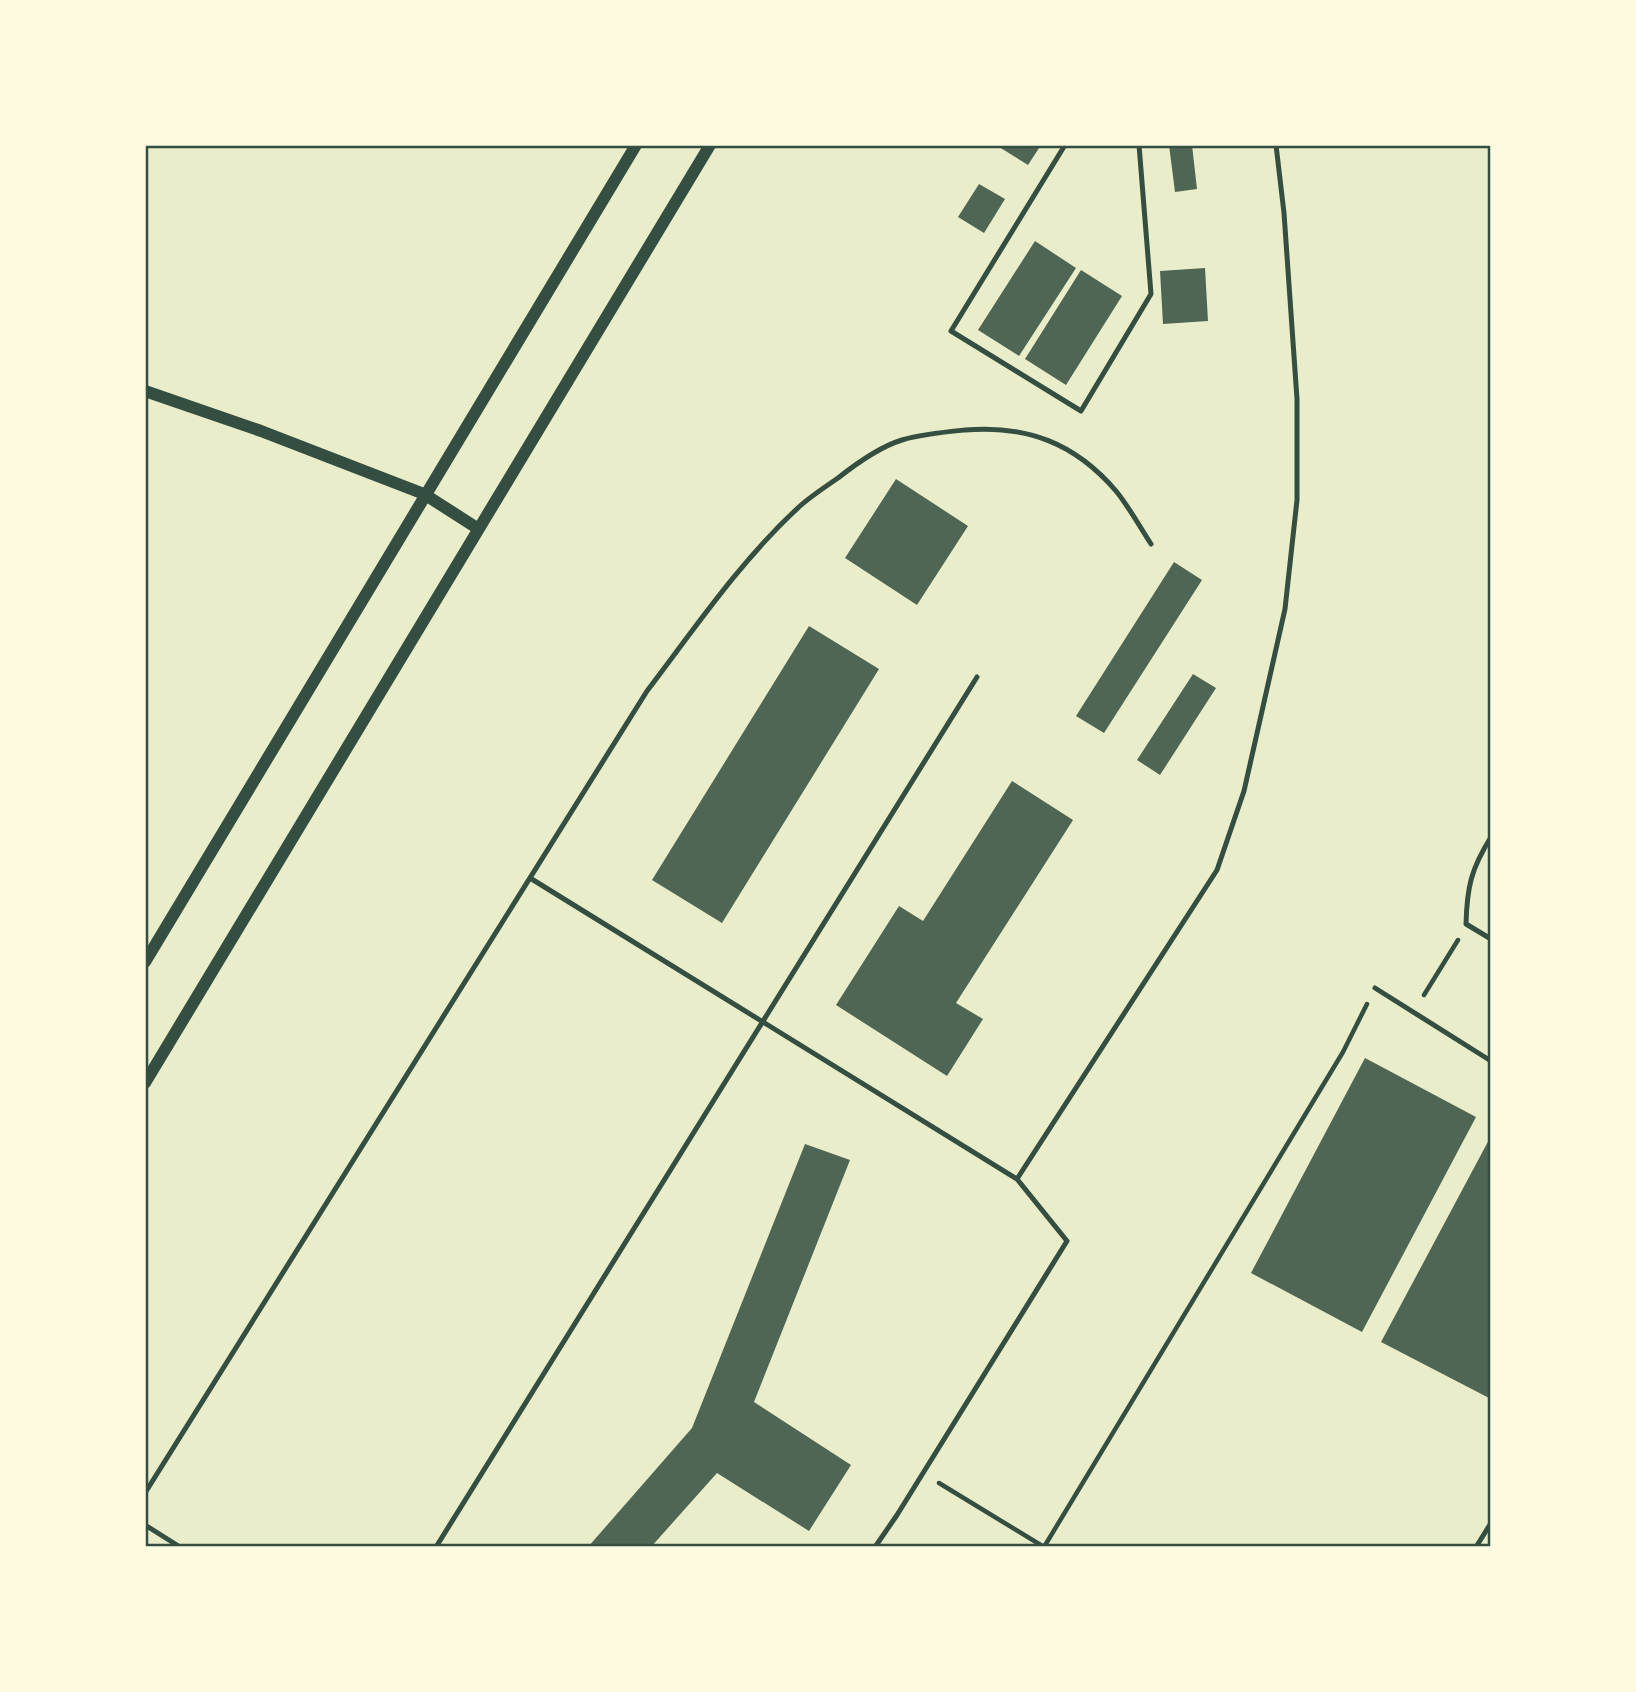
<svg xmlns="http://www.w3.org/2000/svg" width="1636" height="1692" font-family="Bitter,serif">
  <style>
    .building { fill: #4f6655 }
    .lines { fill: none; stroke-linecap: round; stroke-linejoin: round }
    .path { stroke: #344e41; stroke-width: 4.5 }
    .service { stroke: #344e41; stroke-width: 5 }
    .tertiary { stroke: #344e41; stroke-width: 12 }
    .neatline { fill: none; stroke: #344e41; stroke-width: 2.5 }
  </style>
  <rect width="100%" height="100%" fill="#e9edc9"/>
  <path class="building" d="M996 145H1041L1028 165Z
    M1169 145H1192L1197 189 1175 192Z
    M979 184 1005 199 984 233 958 217Z
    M1035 241 1076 268 1019 356 978 330Z
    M1205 268 1208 321 1163 324 1160 271Z
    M1081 270 1122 296 1066 385 1025 359Z
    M896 479 968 526 917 605 845 558Z
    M1174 562 1202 580 1104 733 1076 716Z
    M809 626 879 669 722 923 652 880Z
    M1193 674 1216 688 1160 775 1137 760Z
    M1012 781 1073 820 956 1003 983 1019 947 1076 836 1005 899 906 923 921Z
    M1365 1058 1476 1117 1362 1332 1251 1273Z
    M1491 1136V1399L1381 1342Z
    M805 1144 850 1160 754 1402 851 1465 809 1531 717 1473 651 1547H588L692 1428Z"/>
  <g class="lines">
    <path class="path" d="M1424 995 1458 940
      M939 1483 1044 1547 1343 1052 1367 1004"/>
    <path class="service" d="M1065 145 951 331 1081 411 1151 294 1139 145
      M1491 837C1471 869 1467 887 1466 924L1491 939
      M530 878 1017 1179 1067 1241 897 1515 875 1547
      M1375 988 1491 1061
      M1017 1179 1217 870 1244 791 1285 609 1297 500V399L1284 213 1276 145
      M145 1493 647 691C695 628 741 560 800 506 811 496 825 487 838 478 857 463 879 447 902 440 922 434 944 432 965 430 1027 425 1075 443 1116 491 1129 507 1140 527 1151 544
      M145 1525 180 1547
      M436 1547 977 677
      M1476 1547 1491 1523"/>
    <path class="tertiary" d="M145 391 261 431 424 494 477 528
      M145 962 636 145
      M145 1083 710 145"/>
  </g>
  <rect width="1636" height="1692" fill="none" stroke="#fefae0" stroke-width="294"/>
  <rect x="147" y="147" width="1342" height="1398" class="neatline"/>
</svg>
